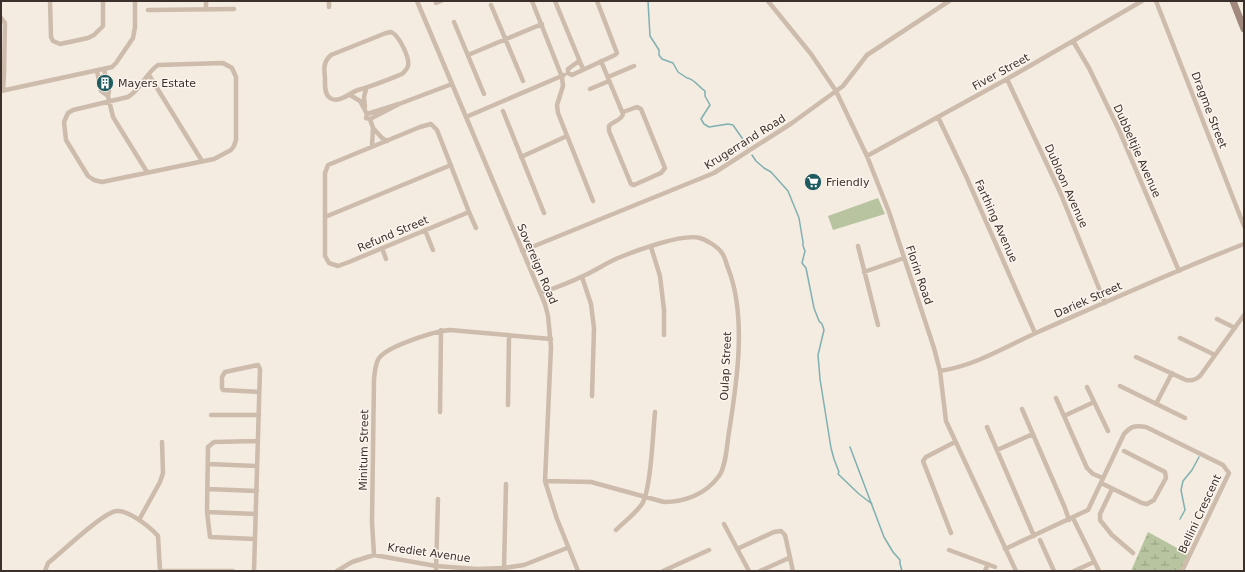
<svg xmlns="http://www.w3.org/2000/svg" width="1245" height="572" font-family="'DejaVu Sans',sans-serif">
  <style>
    .green { fill: #b8c4a0 }
    .wetland { fill: url(#wetland-marsh) }
    .lines { fill: none; stroke-linecap: round; stroke-linejoin: round }
    .stream { stroke: #7fb0b2; stroke-width: 1.5 }
    .minor { stroke: #cdbbac; stroke-width: 4.5 }
    .secondary { stroke: #a18a7d; stroke-width: 7 }
    .labels { text-anchor: middle; dominant-baseline: central; stroke-width: 3; stroke-linejoin: round; paint-order: stroke }
    .street-label { font-size: 11px; fill: #3b302b; stroke: #fbf5ee }
    .poi-label { font-size: 11px; fill: #3b302b; stroke: #fbf5ee; text-anchor: start }
  </style>
  <defs>
    <pattern id="wetland-marsh" width="20" height="14" patternUnits="userSpaceOnUse"><rect width="20" height="14" fill="#b8c4a0"/><path d="M1 5h8M5 5V1M11 12h8M15 12V8" fill="none" stroke="#97a083"/></pattern>
  </defs>
  <rect width="100%" height="100%" fill="#f4ebe1"/>
  <path class="green" d="M878 198 885 214 833 230 828 216Z"/>
  <path class="wetland" d="M1148 532 1188 554 1180 571H1131Z"/>
  <g class="lines">
    <path class="stream" d="M648 1 650 36 659 50V55L662 59 673 63 678 72 687 78C693 78 699 87 705 91V96L710 105 701 119 704 124 709 127 728 124 733 125 742 138 747 147
      M752 155 756 161 764 168 771 172 788 191 799 218 803 242V246L805 251 802 263 806 268 814 308 819 321 822 324 824 330 818 355 820 379 831 448 834 459 839 472 838 474 859 494 872 504
      M850 447 884 537 893 552 900 560V564L902 571
      M1180 519 1185 510 1181 490 1183 481 1192 470 1199 457"/>
    <path class="minor" d="M50 1 51 37 53 41 60 44 88 38 94 35 103 26V1
      M206 1V9
      M329 1V7
      M417 1 545 304 548 316 551 347 545 481 557 519 578 571
      M532 1 562 77 563 86 557 105 558 113 593 201
      M555 1 583 69
      M768 1 811 54 836 91 867 156 889 212 934 348 940 371 946 421 1016 571
      M1156 1 1244 226
      M436 3 441 1
      M491 5 523 81
      M148 10 234 9
      M1 18 5 23 4 74 3 90
      M454 22 484 94
      M391 32C399 35 410 58 408 66 407 70 405 71 402 74 387 80 373 86 358 90 351 92 339 104 330 98 324 94 325 84 325 78 324 69 323 62 331 55L386 33Z
      M1073 41 1089 68 1119 130 1179 271
      M468 55 542 24
      M601 61 623 114C621 121 613 121 609 126V131L631 184 634 185 661 173 665 168 641 109 637 107 623 112
      M223 63 232 68 236 77V140L234 146 231 150 214 159 102 182 94 180 88 176 66 140 64 122 68 113 73 110 128 97C141 89 146 73 158 65Z
      M104 69 106 79
      M97 71 99 81
      M568 73 572 75 615 55 617 53 597 1
      M568 73V69L579 61
      M149 75 202 161
      M608 77 634 66
      M1007 79 1060 192 1105 303
      M108 86 109 91 108 96 113 117 147 172
      M100 87 101 91 108 96
      M590 89 609 81
      M1 91 112 67 116 63 133 38 135 27V1
      M350 95 360 101 367 114
      M399 104 370 119 366 118 367 114 399 104 452 84
      M365 107 364 97 366 89
      M503 111 544 213
      M466 117 564 75
      M938 117 966 176 1035 333
      M370 119 373 128 372 146
      M431 124 437 130 469 212 349 262 338 266 329 263 325 256V173L328 165 420 127Z
      M373 128 382 138 387 141
      M867 156 1007 79 1142 1
      M521 157 567 136
      M469 212 476 228
      M325 217 451 165
      M425 230 433 250
      M858 246 878 325
      M651 247 660 276 664 310V335
      M382 248 386 259
      M522 251 714 173 792 123 843 86 867 55 949 1
      M864 272 904 258
      M582 277 591 304 594 328 592 396
      M541 293C555 288 569 283 583 276 595 271 606 263 618 258 635 251 683 233 700 238 707 240 718 247 722 253 725 257 726 263 728 268 747 316 737 382 729 432 727 444 726 467 719 476 706 494 685 502 664 502L591 482 545 481
      M1217 319 1235 328
      M1180 338 1215 355
      M1136 357 1186 380C1192 381 1195 380 1200 376L1244 315
      M940 371C977 365 1005 347 1038 332 1106 302 1174 271 1244 244
      M1120 386 1185 418
      M1087 387 1108 431
      M1056 398 1087 468 1093 474 1103 478
      M1156 404 1172 373
      M508 405 509 335
      M1022 409 1065 508 1069 520
      M440 412 441 330
      M211 415H259
      M1064 416 1094 402
      M987 427 1034 536
      M997 450 1033 434
      M208 464 257 466
      M1101 483 1142 503 1147 504 1154 500 1166 478 1165 472 1124 451
      M208 489 257 491
      M1112 489 1100 514V520L1112 535 1133 553
      M207 512 256 514
      M1073 518 1099 571
      M139 520 160 482 163 473 162 442
      M724 524 749 571
      M616 530C624 522 635 514 642 504 651 490 653 431 655 412
      M951 533 923 461 926 457 955 442
      M255 539 210 537 207 512 208 447 214 442 258 441
      M1040 540 1054 571
      M737 549 774 532 781 531 785 535 793 571
      M1005 549 1088 510 1124 434C1131 426 1136 425 1146 427L1223 465 1229 473 1182 571
      M949 550 995 567
      M374 555 372 522 374 379C375 372 375 364 379 358 388 346 435 331 450 330L551 339
      M504 568 506 484
      M45 571 48 563C61 553 103 512 117 511 129 510 151 528 158 536L160 571
      M160 571H233
      M254 571 260 369 258 365 225 372 222 377V388L223 390 259 392
      M337 571 352 562 374 555 436 566 477 569 504 568 524 565 567 548
      M436 571 438 499
      M663 571 709 550
      M760 571 789 558
      M985 571 988 564
      M1074 571 1094 562"/>
    <path class="secondary" d="M1233 1 1244 29"/>
  </g>
  <defs>
    <symbol id="building-disc" viewBox="-11 -11 22 22"><circle r="9.5" fill="#1f5a5e" stroke="#fbf5ee"/><path d="M-4-6H4V6H1V3H-1V6H-4ZM-2.5-4.3h1.7v1.8h-1.7ZM.8-4.3h1.7v1.8H.8ZM-2.5-1h1.7V.8h-1.7ZM.8-1h1.7V.8H.8Z" fill="#fff"/></symbol>
    <symbol id="supermarket-disc" viewBox="-11 -11 22 22"><circle r="9.5" fill="#1f5a5e" stroke="#fbf5ee"/><path d="M-6-5.5h2.5l.6 2H6L4.5 2H-2.5L-4.4-4H-6ZM-1.5 3.2a1.3 1.3 0 1 0 .1 0ZM3 3.2a1.3 1.3 0 1 0 .1 0Z" fill="#fff"/></symbol>
  </defs>
  <g fill-rule="evenodd">
    <use href="#building-disc" x="95" y="73" width="20" height="20"/>
    <use href="#supermarket-disc" x="803" y="172" width="20" height="20"/>
  </g>
  <g class="labels">
    <g class="street-label">
      <text transform="translate(1001 72) rotate(-29)">Fiver Street</text>
      <text transform="translate(1209 110) rotate(69)">Dragme Street</text>
      <text transform="translate(745 142) rotate(-32)">Krugerrand Road</text>
      <text transform="translate(1137 151) rotate(66)">Dubbeltjie Avenue</text>
      <text transform="translate(1066 186) rotate(66)">Dubloon Avenue</text>
      <text transform="translate(996 221) rotate(66)">Farthing Avenue</text>
      <text transform="translate(393 234) rotate(-23)">Refund Street</text>
      <text transform="translate(537 264) rotate(67)">Sovereign Road</text>
      <text transform="translate(919 275) rotate(71)">Florin Road</text>
      <text transform="translate(1088 300) rotate(-24)">Dariek Street</text>
      <text transform="translate(726 366) rotate(-87)">Oulap Street</text>
      <text transform="translate(364 450) rotate(-89)">Minitum Street</text>
      <text transform="translate(1200 514) rotate(-65)">Bellini Crescent</text>
      <text transform="translate(429 553) rotate(8)">Krediet Avenue</text>
    </g>
    <g class="poi-label">
      <text x="118" y="83">Mayers Estate</text>
      <text x="826" y="182">Friendly</text>
    </g>
  </g>
  <rect width="1245" height="572" fill="none" stroke="#3b302b" stroke-width="4"/>
</svg>
